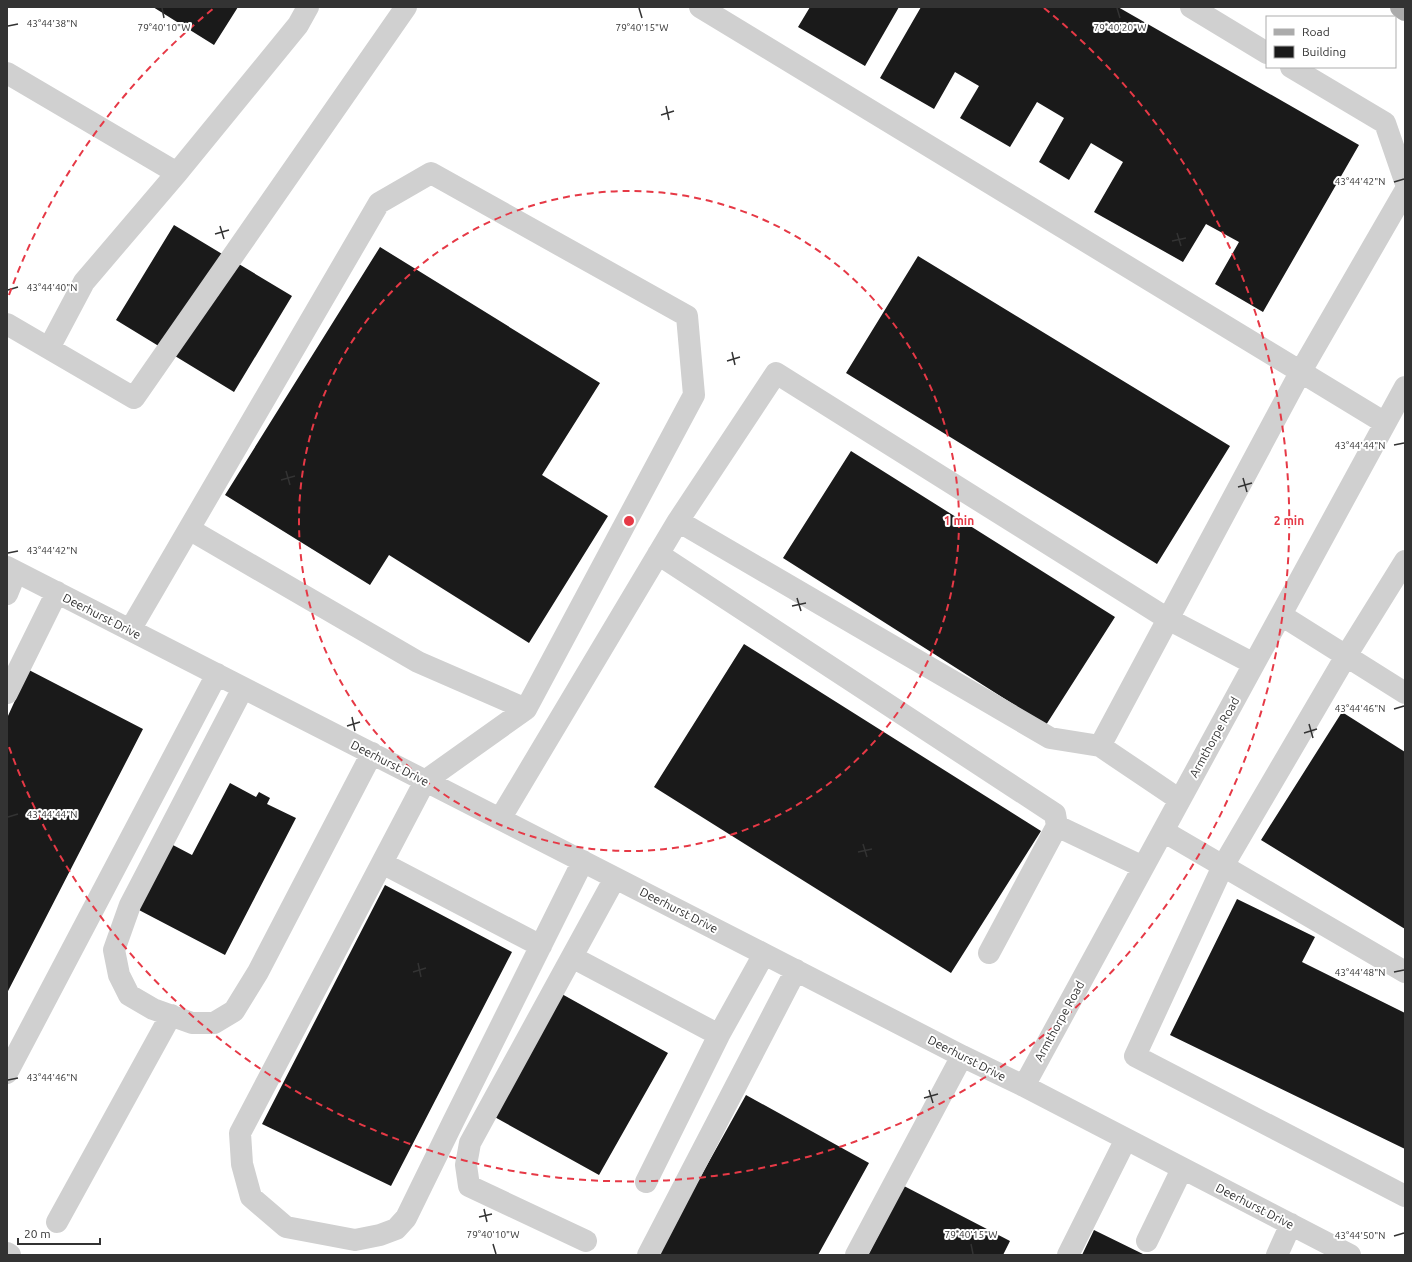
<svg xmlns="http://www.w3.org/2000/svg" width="1412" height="1262" font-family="Ubuntu,sans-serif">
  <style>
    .building { fill: #1a1a1a }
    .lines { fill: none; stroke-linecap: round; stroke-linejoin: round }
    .minor { stroke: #d0d0d0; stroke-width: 22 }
    .major { stroke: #ababab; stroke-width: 22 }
    .ticks { fill: none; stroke: #333; stroke-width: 1.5 }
    .ring { fill: none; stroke: #e63946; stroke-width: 2; stroke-dasharray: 7 5 }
    .labels { text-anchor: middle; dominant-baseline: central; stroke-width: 4; stroke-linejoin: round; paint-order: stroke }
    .street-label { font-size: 12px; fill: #333; stroke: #fff }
    .ticks-label { font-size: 10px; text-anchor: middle; fill: #333; stroke: #fff; stroke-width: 4; stroke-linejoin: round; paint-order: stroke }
    .centre { fill: #e63946; stroke: #fff; stroke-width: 2 }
    .ring-label { font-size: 12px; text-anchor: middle; font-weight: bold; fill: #e63946; stroke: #fff; stroke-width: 4; stroke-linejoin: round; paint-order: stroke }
  </style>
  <rect width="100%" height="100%" fill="#fff"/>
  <path class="building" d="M153 7H238L214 45Z
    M810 7H899L865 66 798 27Z
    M921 7H1118L1359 145 1263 312 1215 284 1239 242 1206 224 1183 262 1094 212 1123 162 1091 143 1069 180 1039 162 1064 118 1037 102 1010 147 960 118 979 86 955 72 934 109 880 78Z
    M174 225 292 296 234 392 116 320Z
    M380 247 600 383 542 475 608 516 529 643 389 555 370 585 225 495Z
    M918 256 1230 446 1157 564 846 373Z
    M851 451 1115 617 1046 725 783 558Z
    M744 644 1041 831 951 973 654 787Z
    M29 670 143 729 7 993V718Z
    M1342 712 1405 752V929L1261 840Z
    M230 783 256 797 259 792 270 798 267 804 296 818 225 955 137 909 171 844 192 855Z
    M385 885 512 952 391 1186 262 1124Z
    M1237 899 1315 937 1302 962 1405 1013V1149L1170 1035Z
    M560 993 668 1053 599 1175 491 1115Z
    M746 1095 869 1163 818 1255H657Z
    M904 1186 1010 1241 1003 1255H868Z
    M1094 1230 1145 1255H1082Z"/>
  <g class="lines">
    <path class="minor" d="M700 7 1385 423
      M1191 7 1267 53
      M1291 67 1385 123 1405 181
      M7 73 177 173
      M7 324 134 398 406 7
      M49 348 84 282 177 173 298 25 308 7
      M678 521 1050 738 1100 746 1180 800
      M189 529 418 662 526 709
      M658 554 1055 814 1057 826 989 953
      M1405 561 1346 656 1223 866 1135 1056 1405 1196
      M7 567 764 954 962 1056 1024 1086 1350 1255
      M7 594 16 572
      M1281 615 1405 693
      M130 630 379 203 431 173 687 316 694 395 526 709 425 781 240 1133 242 1164 251 1197 286 1227 355 1240 380 1235 396 1229 406 1218 453 1122 583 861
      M243 688 130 905 114 950 119 975 129 995 153 1009 192 1023H214L234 1011 258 972 372 753
      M7 693 57 592
      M1100 746 1301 371 1405 191
      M500 819 678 521 776 373 1168 619 1254 664
      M1057 826 1143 867
      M1163 831 1405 972
      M382 863 541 946
      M572 957 719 1035 764 954
      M7 1073 217 674
      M1024 1086 1405 387
      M646 1182 719 1035
      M57 1222 171 1015
      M586 1241 469 1186 466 1165 470 1143 615 878
      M1147 1241 1182 1169
      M7 1253 10 1255
      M648 1255 796 970
      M856 1255 962 1056
      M1068 1255 1126 1139
      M1277 1255 1291 1224"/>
    <path class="major" d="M1401 7 1405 10"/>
  </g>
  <path class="ticks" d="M162 8 164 18M639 8 642 18M1117 8 1120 18M8 26 18 24M666 106 669 120M661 115 674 111M1394 182 1404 179M220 226 224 239M1177 233 1181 246M215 234 229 230M1172 241 1186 238M8 290 18 287M732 352 735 365M727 361 740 357M1394 445 1404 443M286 471 290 485M1243 478 1247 492M281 480 295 476M1238 487 1252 483M8 553 18 551M797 598 801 611M792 606 806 603M1394 709 1404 706M352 717 355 731M1309 724 1313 738M347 726 360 722M1304 733 1317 729M8 817 18 814M863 844 867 857M858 852 872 849M418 963 421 977M413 972 426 968M1394 972 1404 970M8 1080 18 1078M929 1090 933 1103M924 1098 938 1094M484 1209 487 1222M479 1217 492 1214M1394 1236 1404 1233M493 1244 496 1254M971 1244 973 1254"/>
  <g class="ring">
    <circle cx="629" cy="521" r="330"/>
    <path d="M9 295A660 660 0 0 1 214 8M1044 8A660 660 0 1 1 9 747"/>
  </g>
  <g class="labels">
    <g class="street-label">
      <text transform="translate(102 616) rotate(27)">Deerhurst Drive</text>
      <text transform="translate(1214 737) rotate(-61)">Armthorpe Road</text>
      <text transform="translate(390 763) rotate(27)">Deerhurst Drive</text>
      <text transform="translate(679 910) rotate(27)">Deerhurst Drive</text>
      <text transform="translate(1059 1021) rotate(-61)">Armthorpe Road</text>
      <text transform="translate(967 1058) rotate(27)">Deerhurst Drive</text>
      <text transform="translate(1255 1206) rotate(27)">Deerhurst Drive</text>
    </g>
  </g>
  <g class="ticks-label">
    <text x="52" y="27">43°44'38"N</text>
    <text x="164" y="31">79°40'10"W</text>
    <text x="642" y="31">79°40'15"W</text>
    <text x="1120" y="31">79°40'20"W</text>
    <text x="1360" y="185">43°44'42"N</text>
    <text x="52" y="291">43°44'40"N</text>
    <text x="1360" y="449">43°44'44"N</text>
    <text x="52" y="554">43°44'42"N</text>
    <text x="1360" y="712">43°44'46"N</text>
    <text x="52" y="818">43°44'44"N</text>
    <text x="1360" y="976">43°44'48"N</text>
    <text x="52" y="1081">43°44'46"N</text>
    <text x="493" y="1238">79°40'10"W</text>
    <text x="971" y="1238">79°40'15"W</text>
    <text x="1360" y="1239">43°44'50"N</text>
  </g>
  <circle cx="629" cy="521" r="6" class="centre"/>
  <g class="ring-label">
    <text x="959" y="525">1 min</text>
    <text x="1289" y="525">2 min</text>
  </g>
  <rect width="1412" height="1262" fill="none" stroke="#333333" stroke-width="16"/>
  <rect x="1266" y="16" width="130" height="52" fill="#ffffff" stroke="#adadad"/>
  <rect x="1274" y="29" width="20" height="6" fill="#ababab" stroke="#adadad"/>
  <text x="1302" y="36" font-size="12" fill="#333333">Road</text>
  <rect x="1274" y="46" width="20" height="12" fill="#1a1a1a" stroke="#adadad"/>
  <text x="1302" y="56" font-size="12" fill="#333333">Building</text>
  <path d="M18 1238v6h82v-6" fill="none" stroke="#333333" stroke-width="2"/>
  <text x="24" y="1238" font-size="12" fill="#333333" stroke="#ffffff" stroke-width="3" paint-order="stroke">20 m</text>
</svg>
